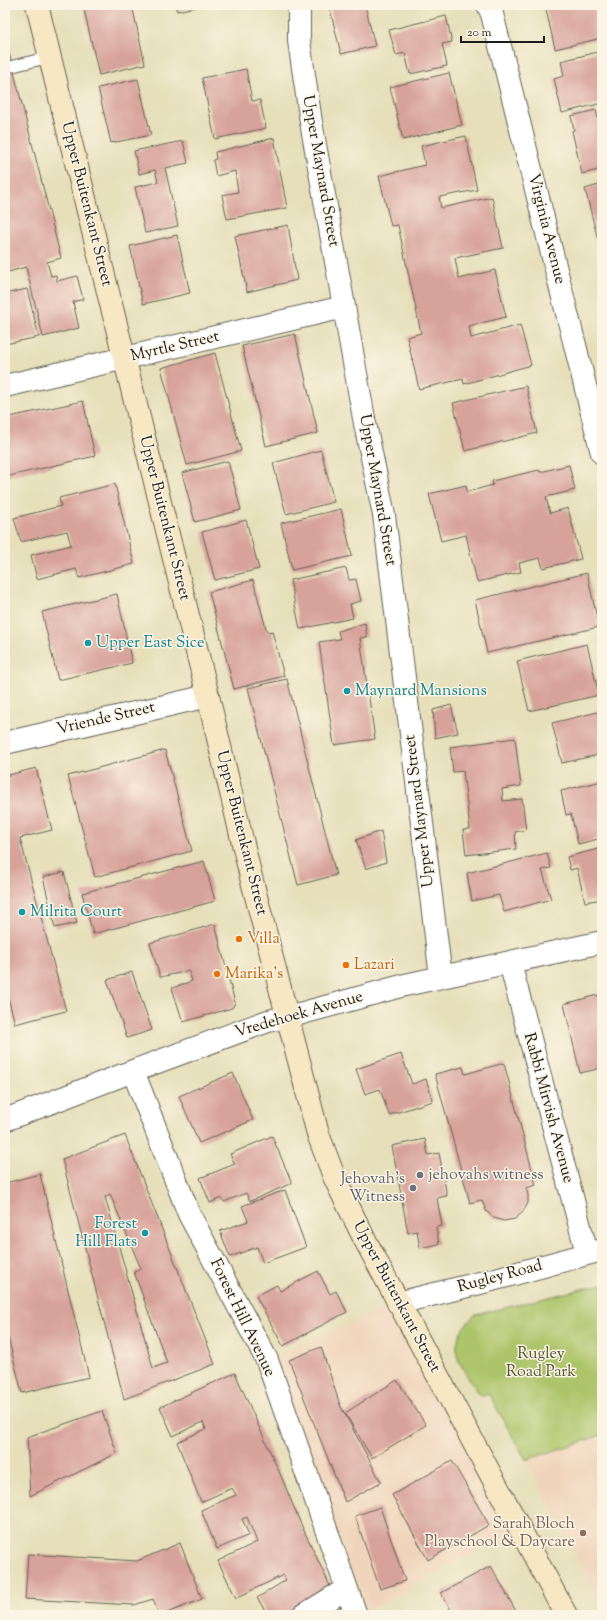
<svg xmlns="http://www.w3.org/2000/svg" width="607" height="1620" font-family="'Sorts Mill Goudy',serif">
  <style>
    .built { fill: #f0d5bc }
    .green { fill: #adc56b; stroke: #647044 }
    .building { fill: #d7a29a; fill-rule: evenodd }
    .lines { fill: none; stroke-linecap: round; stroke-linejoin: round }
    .lane-casing { stroke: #636053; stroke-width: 13 }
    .street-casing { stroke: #636053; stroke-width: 24 }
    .secondary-casing { stroke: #636053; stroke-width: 24 }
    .lane { stroke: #fff; stroke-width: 11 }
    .street { stroke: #fff; stroke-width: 22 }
    .secondary { stroke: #f7e8c3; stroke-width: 22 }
    .culture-dot { fill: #0f9aa8; stroke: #fcf5e5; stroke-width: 1.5 }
    .food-dot { fill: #e8710a; stroke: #fcf5e5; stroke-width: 1.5 }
    .worship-dot { fill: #6b7280; stroke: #fcf5e5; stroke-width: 1.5 }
    .education-dot { fill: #8d6e63; stroke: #fcf5e5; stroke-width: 1.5 }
    .labels { text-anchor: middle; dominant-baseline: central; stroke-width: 3; stroke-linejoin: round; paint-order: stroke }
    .street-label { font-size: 16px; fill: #1c1c1c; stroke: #fcf5e5 }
    .culture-label { font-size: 16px; fill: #0d838f; stroke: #fcf5e5; text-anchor: start }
    .food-label { font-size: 16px; fill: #c56008; stroke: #fcf5e5; text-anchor: start }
    .worship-label { font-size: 16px; fill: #5b616d; stroke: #fcf5e5; text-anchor: start }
    .park-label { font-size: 16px; fill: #4f5738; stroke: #fcf5e5 }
    .education-label { font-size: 16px; fill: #785e54; stroke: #fcf5e5; text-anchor: end }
  </style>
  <rect width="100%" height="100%" fill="#fcf5e5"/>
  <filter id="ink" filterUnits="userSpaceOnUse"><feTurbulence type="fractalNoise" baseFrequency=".025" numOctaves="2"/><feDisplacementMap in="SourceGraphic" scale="8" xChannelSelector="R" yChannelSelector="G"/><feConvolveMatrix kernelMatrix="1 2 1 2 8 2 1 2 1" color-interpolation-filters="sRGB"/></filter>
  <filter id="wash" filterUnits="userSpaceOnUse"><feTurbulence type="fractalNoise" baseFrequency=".012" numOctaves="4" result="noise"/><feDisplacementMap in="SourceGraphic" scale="16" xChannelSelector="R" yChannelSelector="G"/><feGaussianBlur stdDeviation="0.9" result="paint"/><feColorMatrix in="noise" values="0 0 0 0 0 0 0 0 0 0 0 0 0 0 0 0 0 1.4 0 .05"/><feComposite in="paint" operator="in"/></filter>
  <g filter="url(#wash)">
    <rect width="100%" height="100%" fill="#e6dfba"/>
    <path class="built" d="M398 1303 520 1528 359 1615 267 1360Z
      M602 1435V1606L526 1460Z"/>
    <path class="green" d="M602 1284V1435L526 1460 488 1393 481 1396C475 1388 461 1367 458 1359 453 1342 462 1326 475 1315Z"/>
    <g id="blocks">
      <path class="building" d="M83 5H132L145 64 99 75Z
        M175 5H200V6L177 11Z
        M329 5H365L375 46 341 54Z
        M545 5H602V38L555 49Z
        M446 16 452 42 442 44 447 66 410 74 405 53 396 55 389 30Z
        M5 37 61 258 47 262 51 276 56 275 57 281 77 276 83 299 73 302 79 328 43 337 26 267 5 273Z
        M602 51V103L562 113 554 79 564 76 561 61Z
        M246 69 252 101 260 100 266 128 215 139 202 78Z
        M449 73 462 125 403 140 390 87Z
        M138 79 151 135 111 143 98 88Z
        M596 110 599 123 602 122V169L582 174 572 131 574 130 571 116Z
        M466 136 477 190 439 197 441 208 492 197 503 248 455 258 459 279 495 270 506 317 469 326 471 338 520 325 531 365 464 384 463 379 419 389 407 337 421 333 398 225 391 226 379 176 425 165 421 146Z
        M274 138 287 208 227 219 222 195 238 192 235 171 216 176 213 160 216 159 215 152Z
        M183 141 188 163 165 168 178 226 145 233 135 187 158 182 155 170 139 174 134 151Z
        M602 184V239L598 240 585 189Z
        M288 225 297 280 247 292 235 236Z
        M177 235 190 293 143 304 130 246Z
        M27 289 39 337 5 344V294Z
        M295 334 318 433 266 446 242 346Z
        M215 353 241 451 187 465 161 368Z
        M526 386 537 433 465 451 453 403Z
        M83 401 95 456 5 477V418Z
        M321 450 334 502 286 514 273 463Z
        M228 461 241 510 195 522 182 473Z
        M569 465 575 490 546 497 550 513 568 508 581 559 543 568 540 558 519 563 521 572 477 582 466 535 441 541 429 494 466 485 467 492 493 485 492 481 539 470 540 472Z
        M115 484 134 564 79 578 76 569 37 579 31 555 71 545 67 531 21 542 14 518 61 506 59 498Z
        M341 509 352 556 292 570 281 523Z
        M246 520 259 569 215 580 202 532Z
        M346 568 349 580 356 579 361 601 350 604 353 618 300 629 290 580Z
        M587 573 599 627 487 653 475 600Z
        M253 580 267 632 272 631 284 676 234 689 209 592Z
        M117 594 132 663 58 680 42 612Z
        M365 623 367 637 360 638 375 739 334 745 319 642 340 639 338 631Z
        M587 644 599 695 529 711 517 661Z
        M287 679 336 875 298 885 248 688Z
        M451 705 458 733 435 738 433 710Z
        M602 711V754L562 763 552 723Z
        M515 738 521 786 502 789 503 801 522 799 526 830 515 832 516 849 466 855 463 830 470 829 463 771 453 772 450 747Z
        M165 750 192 851 95 877 68 776Z
        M36 768 52 830 20 838 66 1011 15 1024 5 986V776Z
        M602 781V838L578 844 571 814 566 815 561 791Z
        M381 831 386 862 366 869 356 840Z
        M602 848V899L585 902 577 868 570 870 567 857Z
        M547 853 551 868 542 870 551 899 504 912 499 895 472 901 467 873Z
        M204 861 215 901 93 934 82 893Z
        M64 872 77 923 55 928 43 877Z
        M215 924 235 1003 232 1008 183 1022 172 988 192 981 189 971 160 977 150 943Z
        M132 972 152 1030 127 1038 107 980Z
        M598 995 602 1012V1068L580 1073 564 1004Z
        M401 1054 412 1084 426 1079 433 1101 389 1115 380 1089 365 1094 356 1069Z
        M504 1063 536 1185 526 1188 528 1195V1203L523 1212 515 1219 504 1221 494 1218 486 1211 482 1200 470 1203 435 1074 463 1067 465 1074Z
        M233 1073 253 1120 199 1143 179 1096Z
        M125 1135 215 1364 124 1399 62 1159ZM110 1194 141 1269 134 1272 167 1363 153 1368 105 1197Z
        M272 1136 292 1183 250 1201 246 1193 224 1202 221 1198 210 1203 200 1178 235 1164 230 1154Z
        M425 1139 428 1155 439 1153 447 1196 437 1198 442 1226 436 1227 439 1244 420 1248 417 1231 408 1233 392 1146Z
        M40 1174 89 1377 22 1393 5 1325V1183Z
        M285 1190 306 1247 263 1263 257 1247 230 1257 220 1231 248 1221 242 1206Z
        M318 1271 330 1294 336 1291 347 1312 283 1346 256 1296 277 1285 280 1291Z
        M321 1347 340 1405 381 1482 345 1502 289 1360Z
        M235 1373 281 1476 300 1522 331 1588 291 1615H268L257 1598 286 1580 283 1575 236 1598 218 1561 257 1542 247 1517 242 1519 249 1535 217 1549 201 1510 236 1495 232 1488 201 1502 177 1442 206 1429 203 1422 173 1436 160 1407Z
        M397 1380 426 1425 372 1458 345 1413Z
        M102 1411 117 1453 30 1496 27 1437Z
        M452 1461 489 1525 428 1560 392 1495Z
        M380 1507 405 1581 380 1589 355 1516Z
        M180 1543 202 1599 162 1615H159L153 1599 134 1605 25 1599 28 1554 137 1561Z
        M491 1566 517 1613 514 1615H454L441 1593Z"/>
    </g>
  </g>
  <g filter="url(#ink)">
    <use href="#blocks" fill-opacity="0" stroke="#636053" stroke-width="1"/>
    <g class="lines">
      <defs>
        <path id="lane" d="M13 66 50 57"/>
        <path id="street" d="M299 5V41L311 122 365 424 384 515 441 977
          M488 5 492 14 602 453
          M5 386 344 307
          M5 743 208 696
          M510 963 587 1253
          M133 1071 189 1214 267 1360 356 1615
          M5 1120 133 1071 268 1021 288 1017 405 985 602 942
          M398 1303 492 1280 602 1250
          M304 1615 346 1589"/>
        <path id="secondary" d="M37 5 208 696 251 877 318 1134 335 1179 364 1238 566 1615"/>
      </defs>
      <use href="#lane" class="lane-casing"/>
      <use href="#street" class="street-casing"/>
      <use href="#secondary" class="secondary-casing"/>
      <use href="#lane" class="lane"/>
      <use href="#street" class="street"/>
      <use href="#secondary" class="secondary"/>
    </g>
  </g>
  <g class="culture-dot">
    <circle cx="88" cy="643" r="4"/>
    <circle cx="347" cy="691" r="4"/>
    <circle cx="22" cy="912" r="4"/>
    <circle cx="145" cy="1233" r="4"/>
  </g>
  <g class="food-dot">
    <circle cx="239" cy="939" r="4"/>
    <circle cx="346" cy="965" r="4"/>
    <circle cx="217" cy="974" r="4"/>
  </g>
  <g class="worship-dot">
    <circle cx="420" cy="1175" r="4"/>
    <circle cx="413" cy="1188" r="4"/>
  </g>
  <circle class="education-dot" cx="583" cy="1533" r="4"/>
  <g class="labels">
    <g class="street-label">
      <text transform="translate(320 171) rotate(80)">Upper Maynard Street</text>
      <text transform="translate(86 204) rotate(76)">Upper Buitenkant Street</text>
      <text transform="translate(546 229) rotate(76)">Virginia Avenue</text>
      <text transform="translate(175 347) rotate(-13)">Myrtle Street</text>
      <text transform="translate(377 490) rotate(80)">Upper Maynard Street</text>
      <text transform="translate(164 518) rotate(76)">Upper Buitenkant Street</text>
      <text transform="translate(106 719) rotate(-13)">Vriende Street</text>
      <text transform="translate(420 811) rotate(-97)">Upper Maynard Street</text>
      <text transform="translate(241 833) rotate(76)">Upper Buitenkant Street</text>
      <text transform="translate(299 1015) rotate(-16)">Vredehoek Avenue</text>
      <text transform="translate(548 1108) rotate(75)">Rabbi Mirvish Avenue</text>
      <text transform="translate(500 1277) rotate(-15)">Rugley Road</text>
      <text transform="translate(396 1297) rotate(62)">Upper Buitenkant Street</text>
      <text transform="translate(242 1318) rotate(64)">Forest Hill Avenue</text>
    </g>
    <g class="culture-label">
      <text x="96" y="643">Upper East Sice</text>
      <text x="355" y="691">Maynard Mansions</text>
      <text x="30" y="912">Milrita Court</text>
      <text x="137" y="1224" text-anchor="end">Forest<tspan x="137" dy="18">Hill Flats</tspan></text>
    </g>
    <g class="food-label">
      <text x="247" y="939">Villa</text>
      <text x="354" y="965">Lazari</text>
      <text x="225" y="974">Marika's</text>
    </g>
    <g class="worship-label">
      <text x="428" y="1175">jehovahs witness</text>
      <text x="405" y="1179" text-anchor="end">Jehovah's<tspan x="405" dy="18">Witness</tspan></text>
    </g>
    <g class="park-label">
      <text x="541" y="1354">Rugley<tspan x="541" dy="18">Road Park</tspan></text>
    </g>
    <g class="education-label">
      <text x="575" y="1524">Sarah Bloch<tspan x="575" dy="18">Playschool &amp; Daycare</tspan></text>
    </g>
  </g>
  <rect width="607" height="1620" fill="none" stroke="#fcf5e5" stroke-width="20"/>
  <path d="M461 36v6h83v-6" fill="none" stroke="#1c1c1c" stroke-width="2"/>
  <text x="467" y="36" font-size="12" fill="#1c1c1c" stroke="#fcf5e5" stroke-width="3" paint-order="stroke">20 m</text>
</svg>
